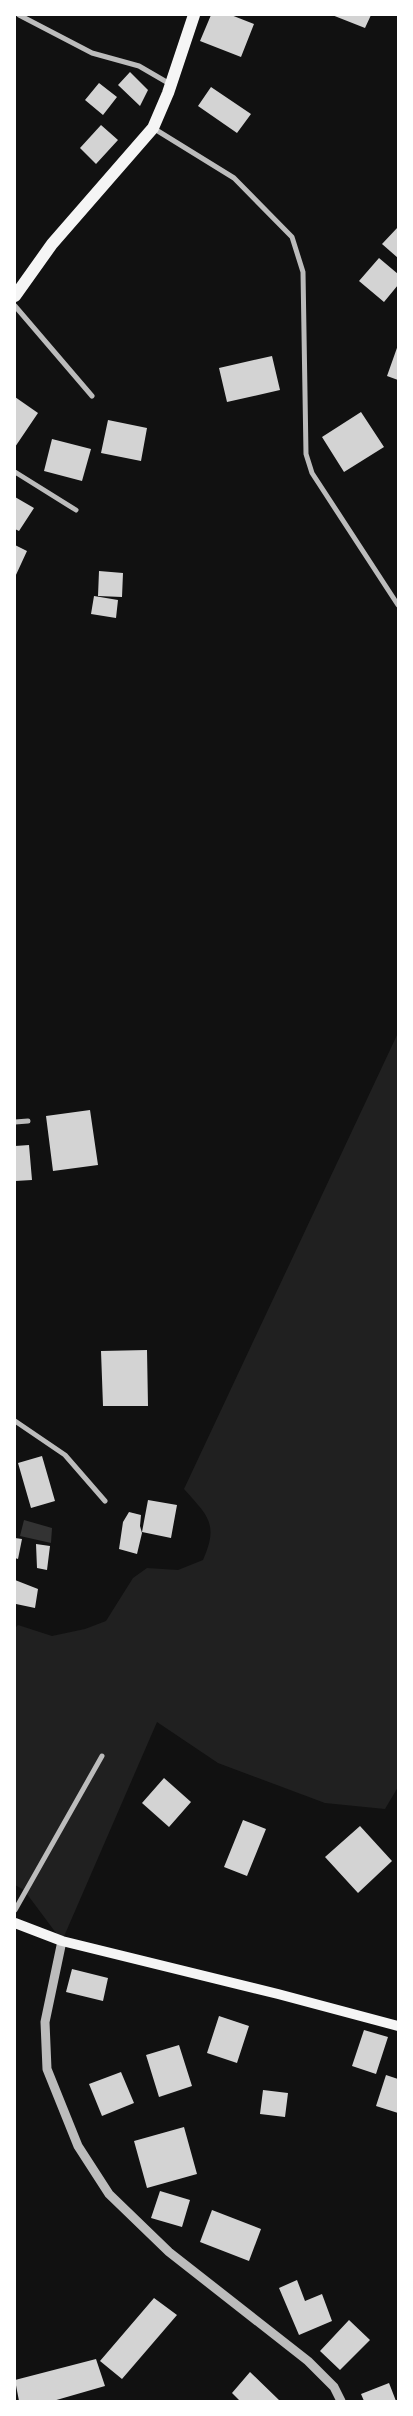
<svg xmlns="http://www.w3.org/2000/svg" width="413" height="2416" font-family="Ubuntu,sans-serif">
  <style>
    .green { fill: #202020 }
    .water { fill: #333 }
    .building { fill: #d3d3d3 }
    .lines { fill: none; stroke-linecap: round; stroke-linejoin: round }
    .minor { stroke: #bcbcbc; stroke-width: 5 }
    .tertiary { stroke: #bcbcbc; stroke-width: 9 }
    .secondary { stroke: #f5f5f5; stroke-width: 10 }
    .primary { stroke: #f5f5f5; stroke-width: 12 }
  </style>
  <rect width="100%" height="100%" fill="#111"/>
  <path class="green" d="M398 1033V1787L385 1809 325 1803 218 1763 157 1722 62 1941 24 1890 15 1885V1628L18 1625 52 1636 85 1629 106 1621 133 1578 147 1568 178 1570 203 1560C219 1524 208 1516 184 1489Z"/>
  <path class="water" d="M24 1520 52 1528 51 1543 20 1536Z"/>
  <path class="building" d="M211 15H231L254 24 241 57 200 41Z
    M332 15H371L365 28Z
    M130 72 148 90 140 106 118 85Z
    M99 83 117 97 103 115 85 100Z
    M211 87 251 114 237 133 198 106Z
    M101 125 118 140 96 164 80 148Z
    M398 227V258L382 244Z
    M379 258 398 274V285L384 302 359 281Z
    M398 345V380L387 376Z
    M272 356 280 390 227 402 219 368Z
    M15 397 38 413 15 447Z
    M361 412 384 447 344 472 322 437Z
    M108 420 147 428 141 461 101 453Z
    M52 439 91 449 82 481 44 471Z
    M15 497 34 508 19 531 15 529Z
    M15 545 27 551 15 577Z
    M99 571 123 573 122 597 98 596Z
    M94 596 118 600 116 618 91 614Z
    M90 1110 98 1165 53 1171 46 1116Z
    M29 1145 32 1180 15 1181V1146Z
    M147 1350 148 1406H103L101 1351Z
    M42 1456 55 1501 31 1508 18 1463Z
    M148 1500 177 1505 171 1538 142 1532Z
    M129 1512 141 1515 140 1526 142 1533 137 1554 119 1549 123 1522Z
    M15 1538 22 1539 18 1559 15 1558Z
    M36 1544 50 1546 47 1570 37 1568Z
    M15 1580 38 1589 35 1608 16 1604Z
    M164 1778 191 1802 169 1827 142 1803Z
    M243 1820 266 1829 247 1876 224 1867Z
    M360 1826 392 1861 358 1893 325 1857Z
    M72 1969 108 1978 103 2001 66 1992Z
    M219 2016 249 2026 237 2063 207 2053Z
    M364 2030 388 2037 376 2074 352 2066Z
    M179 2045 192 2086 159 2097 146 2055Z
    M121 2072 134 2103 102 2116 89 2084Z
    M386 2075 398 2079V2113L376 2106Z
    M263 2090 288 2093 285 2117 260 2114Z
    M184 2127 197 2174 147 2188 134 2141Z
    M160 2191 190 2200 182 2227 151 2218Z
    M212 2210 261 2229 249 2261 200 2242Z
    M297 2280 305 2301 322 2294 332 2321 299 2335 279 2288Z
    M154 2298 177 2315 122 2379 100 2361Z
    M349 2320 370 2340 340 2370 320 2351Z
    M96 2359 105 2386 53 2401H19L15 2380Z
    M250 2372 280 2401H240L232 2393Z
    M389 2383 396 2401H364L361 2394Z"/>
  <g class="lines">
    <path class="minor" d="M19 15 92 53 139 66 170 84
      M153 128 234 178 292 237 303 272 306 454 312 473 398 605
      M15 306 92 396
      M15 472 76 510
      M15 1122 28 1121
      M15 1421 65 1455 105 1501
      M15 1910 102 1756"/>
    <path class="tertiary" d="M62 1941 45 2022 47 2069 78 2146 109 2194 169 2252 308 2361 334 2387 341 2401"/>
    <path class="secondary" d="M15 1923 62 1941 278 1994 398 2026"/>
    <path class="primary" d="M15 296 52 244 153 128 168 93 194 15"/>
  </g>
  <rect width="413" height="2416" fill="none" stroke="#ffffff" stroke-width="32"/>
</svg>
